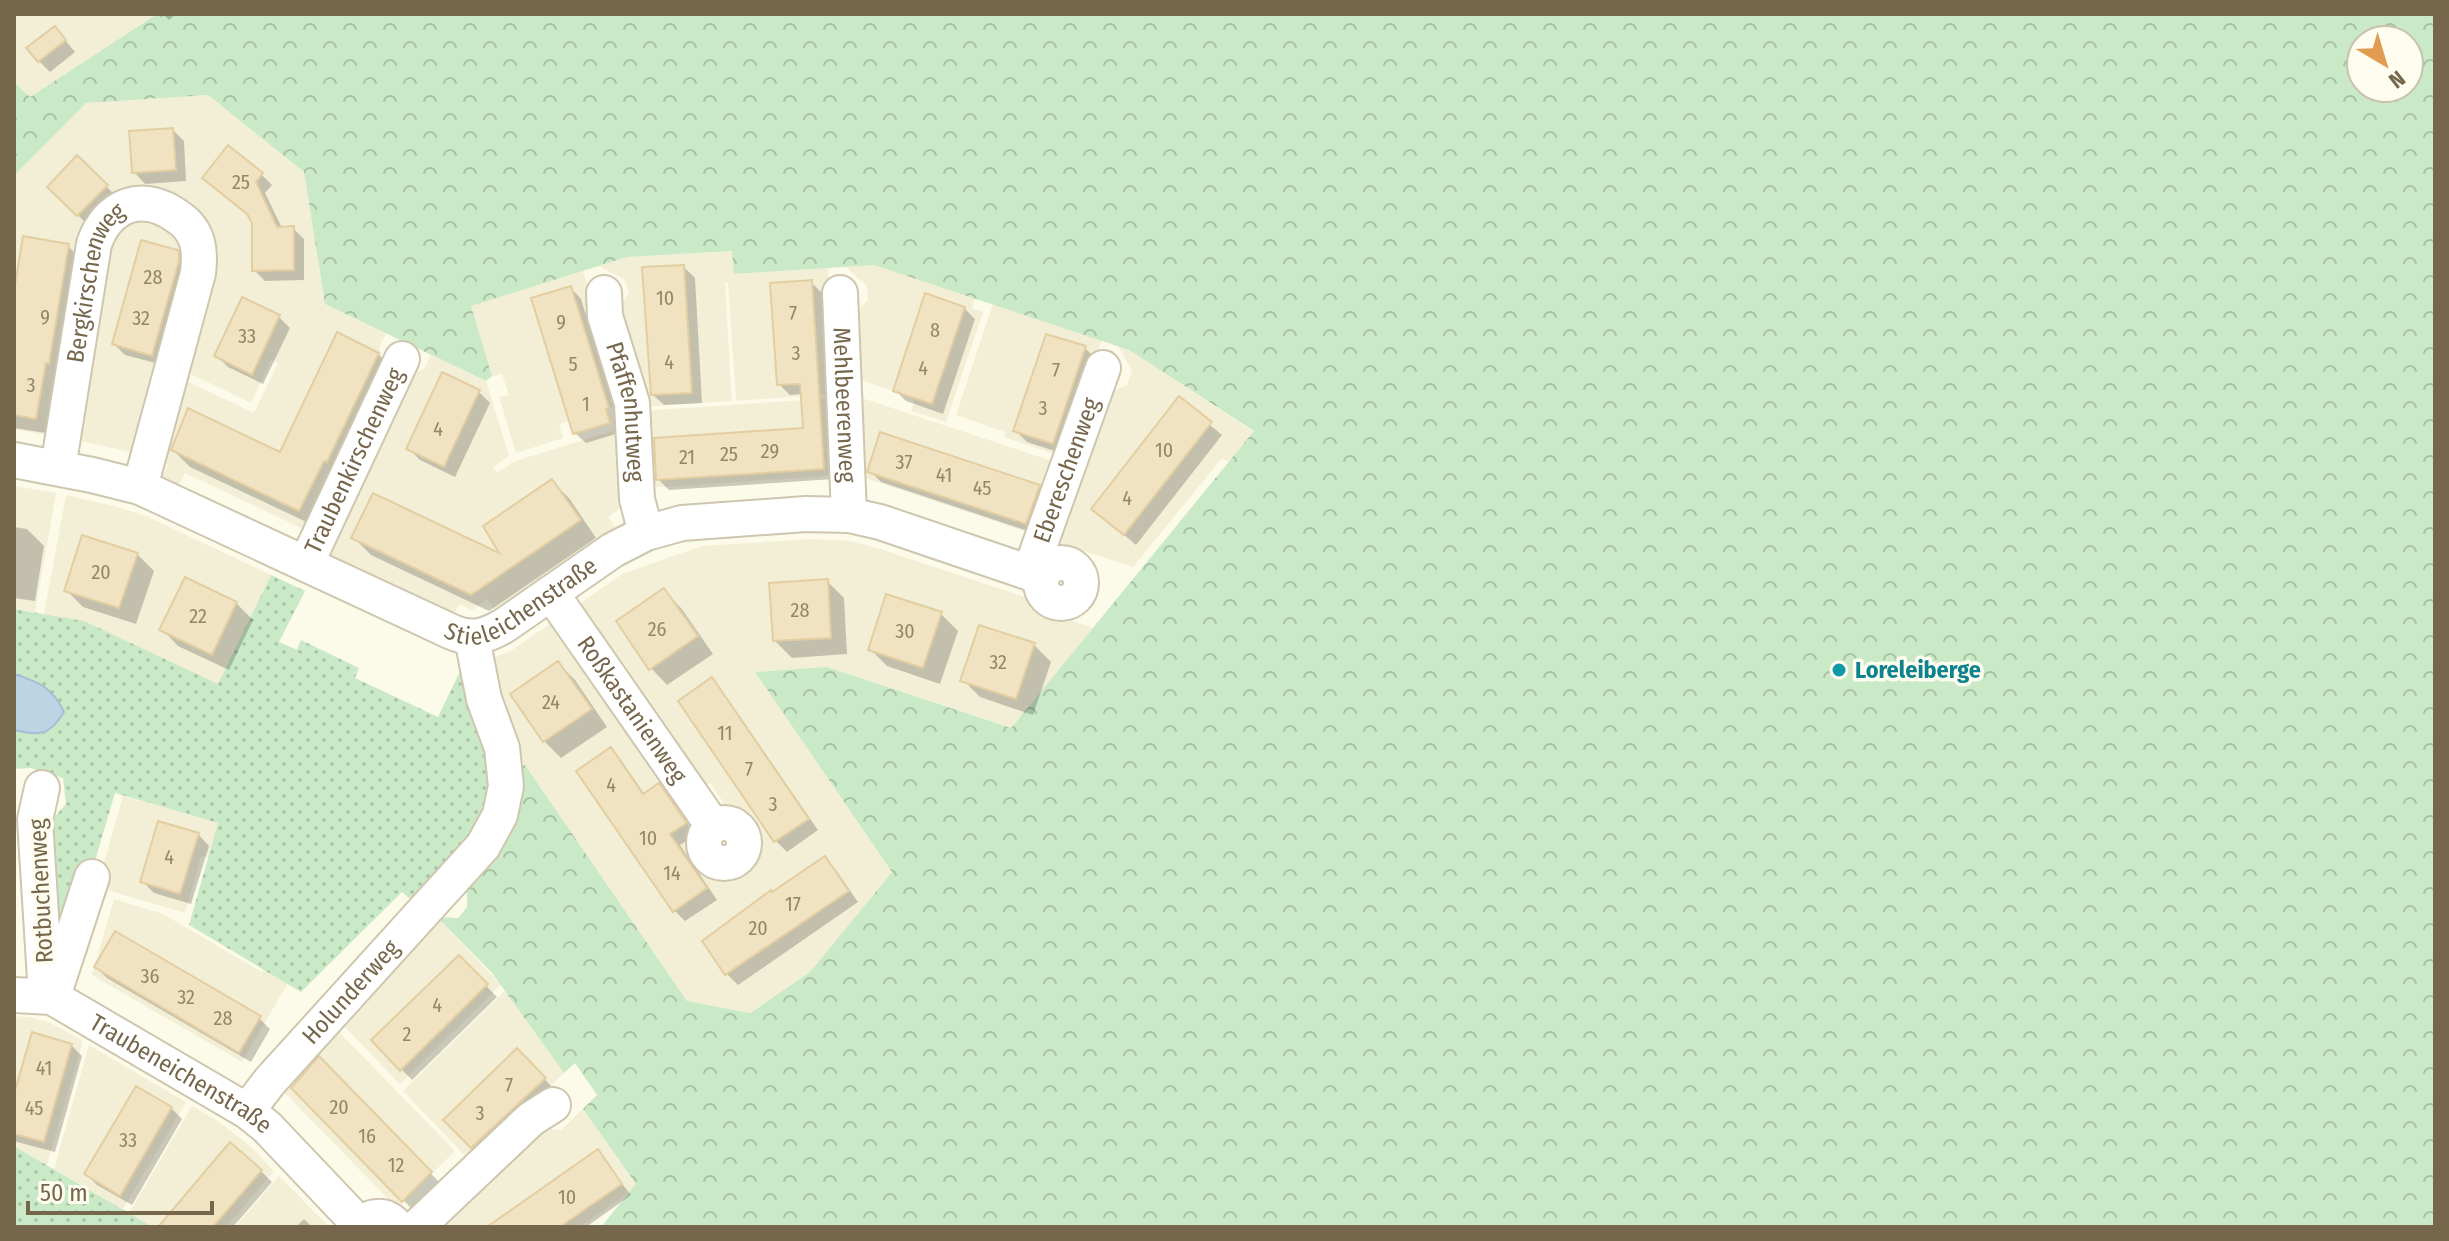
<svg xmlns="http://www.w3.org/2000/svg" width="2449" height="1241" font-family="'Fira Sans Condensed',sans-serif">
  <style>
    .residential { fill: #f3efd7 }
    .grass { fill: #caeac7 }
    .forest { fill: url(#forest-crowns); fill-rule: evenodd }
    .park { fill: url(#park-dots) }
    .water { fill: #bdd4e5; stroke: #a3c0d7; stroke-width: 2 }
    .shadow { fill: #0003 }
    .building { fill: #f1e2c1; stroke: #e3cea1; stroke-width: 2 }
    .lines { fill: none; stroke-linecap: round; stroke-linejoin: round }
    .minor-casing { stroke: #cec6ae; stroke-width: 38 }
    .minor { stroke: #fff; stroke-width: 34 }
    .culture-dot { fill: #0f9aa8; stroke: #fffdef; stroke-width: 3 }
    .labels { text-anchor: middle; dominant-baseline: central; stroke-width: 7; stroke-linejoin: round; paint-order: stroke }
    .number-label { font-size: 20px; fill: #958669 }
    .street-label { font-size: 24px; fill: #76674c; stroke: #fffdef }
    .culture-label { font-size: 24px; font-weight: bold; fill: #0d838f; stroke: #fffdef; text-anchor: start }
  </style>
  <defs>
    <pattern id="forest-crowns" width="20" height="18" patternUnits="userSpaceOnUse" patternTransform="scale(2)"><rect width="20" height="18" fill="#caeac7"/><path d="M2 6a3 3 0 1 1 6 0M12 15a3 3 0 1 1 6 0" fill="none" stroke="#a9c1a4"/></pattern>
    <pattern id="park-dots" width="8" height="8" patternUnits="userSpaceOnUse" patternTransform="scale(2)"><rect width="8" height="8" fill="#caeac7"/><path d="M2 2h.1M6 6h.1" fill="none" stroke="#a9c1a4" stroke-width="1.8" stroke-linecap="round"/></pattern>
  </defs>
  <rect width="100%" height="100%" fill="#fcfae8"/>
  <path class="residential" d="M14 14H157L30 97 14 82Z
    M208 95 304 172 325 304 386 333 379 348 387 370 310 532 185 473 176 491 159 483 168 465 152 456 176 376 254 413 278 363 271 360 251 403 178 368 209 250 116 202 51 436 14 429V176L86 103Z
    M161 218 189 251 135 453 71 439 104 250 126 220Z
    M733 251 735 274 828 268 835 372 833 394 736 401 728 283H725L732 401 640 407 614 317 629 293 624 279 598 266 627 257Z
    M874 265 975 298 972 308 983 312 946 422 911 411 915 399 852 377 849 320 868 300 867 286 845 266Z
    M583 271 624 404 559 424 563 438 516 453 499 397 509 395 502 374 492 376 470 306Z
    M993 304 1102 340 1060 456 1004 437 1005 432 956 415Z
    M1118 346 1129 350 1254 432 1229 462 1222 458 1133 567 1053 541 1101 396 1127 385 1132 371Z
    M431 355 486 381 509 456 493 467 497 473 515 461 616 430 627 503 608 517 620 534 499 616 487 599 472 610 459 604 450 622 326 562 402 377 424 369Z
    M833 398 838 475 646 488 641 411Z
    M862 398 1058 463 1033 534 859 476 854 402Z
    M14 486 56 493 35 612 14 609Z
    M66 495 114 506 146 516 271 575 219 684 44 614Z
    M813 539 850 541 874 547 1031 599 1041 610 1093 628 1011 728 827 667 755 672 892 872 810 972 749 1013 687 1001 525 765 514 768 485 660 509 652 559 618 684 800 675 807 693 833 692 844 701 865 722 875H733L744 870 756 854 758 844 753 825 738 812 728 809 710 783 701 789 576 606 622 574 702 546Z
    M123 796 219 823 208 857 201 856 185 913 97 887Z
    M114 899 163 914 262 972 264 969 288 983 242 1062 92 975Z
    M437 917 501 985 400 1084 339 1021Z
    M505 991 564 1073 472 1163 403 1091Z
    M14 1016 29 1017 51 1023 83 1041 47 1165 14 1146Z
    M334 1027 455 1151 397 1208 279 1087Z
    M89 1045 186 1102 123 1209 54 1169Z
    M192 1106 218 1121 251 1147 274 1171 226 1227H153L129 1213Z
    M583 1109 636 1184 632 1190 579 1227H435L537 1127 561 1130Z
    M279 1176 329 1227H235Z"/>
  <path class="grass" d="M51 882 75 888 57 947Z"/>
  <path class="forest" d="M157 14H2435V1227H601L636 1184 583 1109 597 1095 575 1063 564 1073 492 973 437 917 458 918 467 907V877L514 768 525 765 687 1001 750 1013 810 972 892 872 755 672 827 667 1011 728 1254 431 1129 350 874 265 734 274 732 251 627 257 471 306 492 376 486 381 325 304 304 172 208 95 86 103 14 176V82L30 97ZM2361 40H2409V88H2361Z"/>
  <path class="park" d="M271 575 305 591 279 642 297 650 301 640 359 668 355 678 438 717 465 661 495 756 491 817 416 904 402 892 301 992 189 925 218 823 115 793 91 874 75 888 51 882 47 825 66 804 63 778 31 768 14 769V609L84 621 218 684Z
    M14 1146 153 1227H14Z"/>
  <path class="water" d="M14 674C39 682 53 688 64 712 49 736 41 736 14 730Z"/>
  <path class="shadow" d="M158 14H176L169 20 164 15 161 17Z
    M55 28 75 52 50 72 39 61Z
    M173 130 184 141 186 181 145 184 134 172Z
    M77 158 117 197 89 226 49 187Z
    M261 174 272 185 265 193 282 228H293L304 239V280L265 281 254 270V222L251 217 215 188Z
    M68 246 85 263 52 434 14 428V303Z
    M177 252 189 263 163 365 125 355 114 344Z
    M684 267 695 278 702 403 664 405 652 394Z
    M811 282 822 293 834 479 669 490 658 479 806 430 803 394 790 395 779 384Z
    M571 288 581 299 618 419 615 420 619 433 586 443 575 433Z
    M964 308 975 319 943 414 906 401 895 390Z
    M279 317 290 328 263 384 228 367 217 356Z
    M1085 348 1096 359 1064 454 1027 442 1016 431Z
    M378 354 395 371 317 527 190 467 173 450 281 455Z
    M479 392 490 403 455 477 420 460 409 449Z
    M1179 399 1222 435 1136 545 1094 509Z
    M870 471 1039 486 1050 497 1037 534 881 482Z
    M552 482 569 498 596 538 489 611 371 555 354 538 504 557Z
    M14 527 27 529 44 546 35 601 14 598Z
    M137 554 154 571 136 624 83 607 66 590Z
    M827 581 844 598 847 654 792 658 775 641Z
    M664 591 681 608 713 654 667 685 651 668Z
    M236 603 253 620 229 670 178 646 162 629Z
    M941 614 958 631 940 684 887 666 870 649Z
    M1034 645 1051 662 1033 715 980 697 963 680Z
    M558 663 575 680 607 727 561 758 544 741Z
    M711 680 722 691 818 830 787 852 776 841Z
    M610 749 621 760 645 795 658 785 669 796 696 835 680 845 717 900 685 921 674 910Z
    M198 834 209 846 191 904 154 893 143 882Z
    M825 859 836 870 858 902 738 985 727 974 705 941Z
    M459 958 497 997 412 1080 374 1041Z
    M96 967 259 1018 270 1029 251 1062 107 978Z
    M71 1045 82 1056 55 1152 17 1142 14 1139V1101Z
    M517 1051 555 1090 483 1158 446 1120Z
    M319 1059 442 1185 414 1211 294 1088Z
    M171 1108 182 1119 132 1205 97 1185 86 1174Z
    M597 1152 631 1195 586 1227H491Z
    M261 1171 272 1182 233 1227H173Z
    M304 1219 312 1227H296Z"/>
  <path class="building" d="M55 26 66 40 38 62 26 48Z
    M173 128 176 170 132 173 129 131Z
    M228 145 263 173 256 182 277 227 294 226V270L252 271V223L247 214 202 178Z
    M77 155 108 185 77 216 47 187Z
    M23 236 69 244 49 364 46 363 36 419 14 415V291Z
    M141 240 178 250 179 252V261L152 356 112 344Z
    M684 265 692 393 651 395 642 267Z
    M812 280 824 469 656 480 654 438 803 428 800 384 777 385 770 283Z
    M571 286 609 408 606 409 610 423 573 434 531 298Z
    M925 293 965 307 932 404 893 391Z
    M242 297 280 315 252 375 214 356Z
    M337 332 379 353 327 462 324 461 299 511 171 450 188 408 280 452Z
    M1046 334 1086 346 1053 444 1013 431Z
    M442 372 480 390 444 467 406 449Z
    M1179 396 1212 422 1124 535 1091 509Z
    M880 432 1040 485 1026 524 867 472Z
    M552 479 581 520 471 595 351 538 373 493 499 553 483 526Z
    M82 535 138 553 119 608 64 591Z
    M185 577 237 602 212 655 159 630Z
    M828 579 831 638 773 641 769 583Z
    M664 588 698 636 649 670 616 621Z
    M886 594 942 612 923 668 868 650Z
    M979 625 1035 643 1016 699 960 681Z
    M558 661 592 709 543 742 510 694Z
    M712 677 809 819 774 842 678 701Z
    M611 747 643 794 659 783 687 823 670 834 707 888 673 912 576 771Z
    M158 821 199 833 180 894 140 882Z
    M825 856 849 891 725 975 702 941 771 890 772 892Z
    M115 931 261 1016 239 1053 94 967Z
    M459 955 488 984 400 1071 371 1040Z
    M32 1032 72 1044 44 1142 14 1134V1094Z
    M517 1048 546 1078 471 1148 443 1120Z
    M319 1056 432 1172 402 1202 291 1088Z
    M136 1086 172 1107 120 1196 84 1174Z
    M230 1142 262 1170 213 1227H158Z
    M598 1149 622 1184 587 1208 560 1227H487Z"/>
  <g class="lines">
    <defs>
      <g id="minor">
        <path id="s1" d="M604 293 605 316 632 403 637 499 646 533"/>
        <path id="s2" d="M840 293 849 515"/>
        <path id="s3" d="M14 460 92 475 140 487 452 632C472 641 487 636 505 625L613 550 646 533 682 523 806 514 849 515 880 522 1042 577"/>
        <path id="s4" d="M58 468 94 244C108 204 143 191 178 217 187 223 194 232 197 242 200 253 199 263 198 273L140 487"/>
        <circle cx="1061" cy="583" r="20"/>
        <path id="s5" d="M306 564 402 359"/>
        <path id="s6" d="M1030 572 1103 368"/>
        <path id="s7" d="M551 593 713 826"/>
        <path d="M42 788 35 820 46 995"/>
        <circle cx="724" cy="843" r="20"/>
        <path d="M54 993 92 877"/>
        <path id="s8" d="M14 995 52 997 247 1111 267 1127 360 1225"/>
        <path id="s9" d="M247 1111 270 1081 483 846 500 815 506 786 502 748 484 699 472 638"/>
        <path d="M358 1227C370 1214 386 1213 397 1227"/>
        <path d="M417 1227 531 1119 553 1105"/>
      </g>
    </defs>
    <use href="#minor" class="minor-casing"/>
    <use href="#minor" class="minor"/>
  </g>
  <circle class="culture-dot" cx="1839" cy="670" r="8"/>
  <g class="labels">
    <g class="number-label">
      <text x="241" y="182">25</text>
      <text x="153" y="277">28</text>
      <text x="665" y="298">10</text>
      <text x="793" y="313">7</text>
      <text x="45" y="317">9</text>
      <text x="141" y="318">32</text>
      <text x="561" y="322">9</text>
      <text x="935" y="330">8</text>
      <text x="247" y="336">33</text>
      <text x="796" y="353">3</text>
      <text x="669" y="362">4</text>
      <text x="573" y="364">5</text>
      <text x="923" y="368">4</text>
      <text x="1056" y="370">7</text>
      <text x="31" y="385">3</text>
      <text x="586" y="404">1</text>
      <text x="1043" y="408">3</text>
      <text x="438" y="429">4</text>
      <text x="1164" y="450">10</text>
      <text x="770" y="451">29</text>
      <text x="729" y="454">25</text>
      <text x="687" y="457">21</text>
      <text x="904" y="462">37</text>
      <text x="944" y="475">41</text>
      <text x="982" y="488">45</text>
      <text x="1127" y="498">4</text>
      <text x="101" y="572">20</text>
      <text x="800" y="610">28</text>
      <text x="198" y="616">22</text>
      <text x="657" y="629">26</text>
      <text x="905" y="631">30</text>
      <text x="998" y="662">32</text>
      <text x="551" y="702">24</text>
      <text x="725" y="733">11</text>
      <text x="749" y="769">7</text>
      <text x="611" y="785">4</text>
      <text x="773" y="804">3</text>
      <text x="648" y="838">10</text>
      <text x="169" y="857">4</text>
      <text x="672" y="873">14</text>
      <text x="793" y="904">17</text>
      <text x="758" y="928">20</text>
      <text x="150" y="976">36</text>
      <text x="186" y="997">32</text>
      <text x="437" y="1005">4</text>
      <text x="223" y="1018">28</text>
      <text x="407" y="1034">2</text>
      <text x="44" y="1068">41</text>
      <text x="509" y="1085">7</text>
      <text x="339" y="1107">20</text>
      <text x="34" y="1108">45</text>
      <text x="480" y="1113">3</text>
      <text x="367" y="1136">16</text>
      <text x="128" y="1140">33</text>
      <text x="396" y="1165">12</text>
      <text x="567" y="1197">10</text>
    </g>
    <g class="street-label">
      <text stroke="none"><textPath href="#s4" startOffset="190">Bergkirschenweg</textPath></text>
      <text stroke="none"><textPath href="#s2" startOffset="112">Mehlbeerenweg</textPath></text>
      <text stroke="none"><textPath href="#s1" startOffset="122">Pfaffenhutweg</textPath></text>
      <text stroke="none"><textPath href="#s5" startOffset="114">Traubenkirschenweg</textPath></text>
      <text stroke="none"><textPath href="#s6" startOffset="108">Ebereschenweg</textPath></text>
      <text stroke="none"><textPath href="#s3" startOffset="552">Stieleichenstraße</textPath></text>
      <text stroke="none"><textPath href="#s7" startOffset="142">Roßkastanienweg</textPath></text>
      <text transform="translate(41 891) rotate(-93)">Rotbuchenweg</text>
      <text stroke="none"><textPath href="#s9" startOffset="158">Holunderweg</textPath></text>
      <text stroke="none"><textPath href="#s8" startOffset="188">Traubeneichenstraße</textPath></text>
    </g>
    <g class="culture-label">
      <text x="1855" y="670">Loreleiberge</text>
    </g>
  </g>
  <rect width="2449" height="1241" fill="none" stroke="#76674c" stroke-width="32"/>
  <g transform="translate(2385 64) rotate(142)"><circle r="38" fill="#fffdef" stroke="#c8c1ae" stroke-width="2"/>
  <path d="M0-6L14 30L0 20L-14 30Z" fill="#e29c51"/>
  <text y="-12" font-size="22" font-weight="bold" text-anchor="middle" fill="#76674c">N</text>
  </g>
  <path d="M28 1201v12h184v-12" fill="none" stroke="#76674c" stroke-width="4"/>
  <text x="40" y="1201" font-size="24" fill="#76674c" stroke="#fffdef" stroke-width="6" paint-order="stroke">50 m</text>
</svg>
